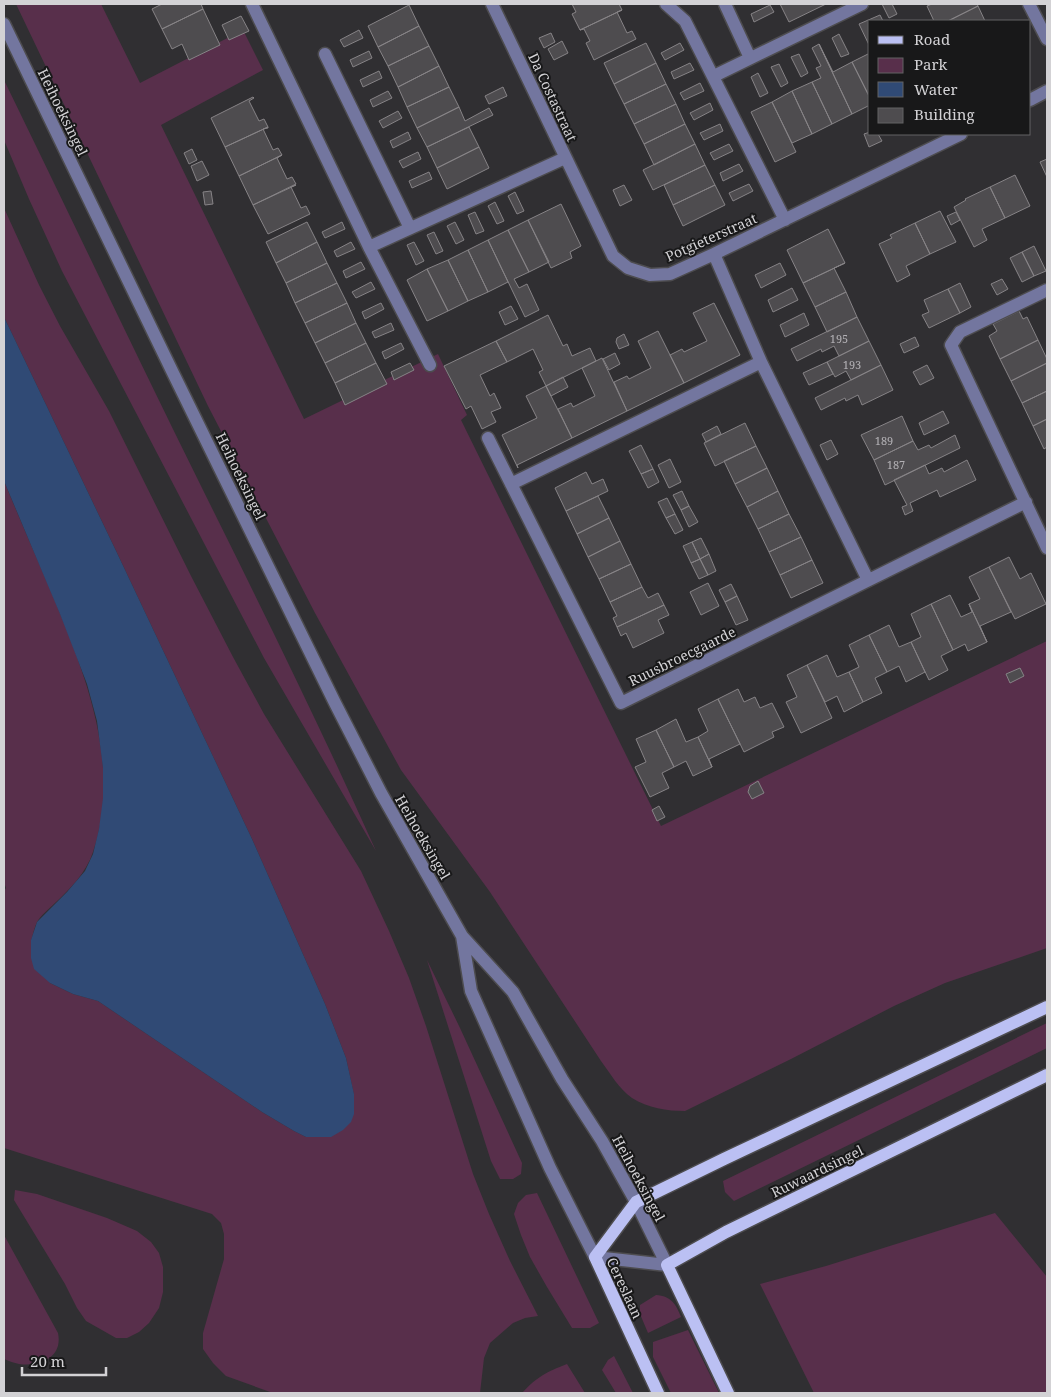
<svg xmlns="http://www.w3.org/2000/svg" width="1051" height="1397" font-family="'Noto Serif',serif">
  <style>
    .green { fill: #582f4b }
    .water { fill: #304a75 }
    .building { fill: #4e4c4f; stroke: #868386 }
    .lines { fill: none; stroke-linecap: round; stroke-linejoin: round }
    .minor-casing { stroke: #4d4c4f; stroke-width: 15 }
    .major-casing { stroke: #4d4c4f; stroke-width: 15 }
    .minor { stroke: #73769f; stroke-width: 12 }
    .major { stroke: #bbc0f3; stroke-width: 12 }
    .labels { text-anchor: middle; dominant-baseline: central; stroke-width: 4; stroke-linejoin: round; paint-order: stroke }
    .number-label { font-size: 11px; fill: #b2b0b4 }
    .street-label { font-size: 14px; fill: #d3d2d5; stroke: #181819 }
  </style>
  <rect width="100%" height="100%" fill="#302f32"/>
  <path class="green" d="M16 4H101L140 83 243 30 263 70 161 125 304 419 438 354 467 415 461 420 661 826 1047 641V948L945 983 894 1006 791 1059 685 1111C667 1111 648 1108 632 1098 619 1089 610 1073 601 1061L490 892 401 770 315 613 208 406Z
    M4 80C70 215 134 351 201 486 261 607 321 728 376 851L264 658 62 271 29 199 4 140Z
    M4 208 39 285 60 326 109 411 191 576 233 657 264 714 361 871 389 931 409 978 426 1026 473 1174 489 1214 510 1261 538 1316 525 1318 513 1323 490 1343 484 1358 480 1393H273L226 1376 213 1363 203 1349V1333L224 1259V1234L221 1223 212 1214 4 1148V891L6 888 4 882V481C20 520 37 558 53 596 86 676 122 766 93 852 86 873 70 889 55 903 49 909 41 915 37 922 34 928 33 935 31 941L50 983 73 994 98 1001 262 1112 294 1131 306 1137 354 1095 346 1058 325 1004 252 839 118 555 4 317Z
    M427 960 460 1028 522 1163 521 1174 513 1179H500L491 1161Z
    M1047 1023V1048L734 1201 725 1192 723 1181Z
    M15 1190 37 1194 107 1218 137 1231 151 1242 159 1253 163 1267V1292L159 1308 149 1323 139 1332 127 1338H116L86 1321 77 1308 65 1284 14 1200Z
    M537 1193 599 1323 590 1328H572L547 1287 530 1257 521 1235 514 1214 518 1203 526 1195Z
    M995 1213 1047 1277V1393H814L760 1284 826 1266Z
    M4 1235 58 1333C63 1357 41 1367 19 1364 14 1363 9 1361 4 1359Z
    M656 1295C671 1296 676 1304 681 1317L648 1333 640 1314V1305Z
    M688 1330 719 1393H671L653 1357V1342Z
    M614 1356 633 1393H616L602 1370 608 1360Z
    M567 1364 585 1393H522C537 1377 546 1372 567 1364Z"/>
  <path class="water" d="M4 317 118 555 252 839 325 1004 346 1058 354 1094V1114L351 1122 343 1130 331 1137H306L294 1131 262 1112 98 1001 73 994 50 983 34 969 31 958V940L37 922 67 892 85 871 93 854 99 829 103 798V768L97 721 87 684 60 614 4 481Z"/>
  <path class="building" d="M162 4H201L203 9 162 29 152 9Z
    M572 4H619L622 10 580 30 572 14 576 12Z
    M780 4H826L789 22Z
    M882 4H892L897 14 889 18Z
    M932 4H977L978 6 948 21H934L927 6Z
    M409 5 419 26 378 47 368 26Z
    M770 5 774 12 754 22 751 14Z
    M978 6 985 21H948Z
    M203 9 220 45 189 60 182 44 172 49 162 29Z
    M622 10 617 12 627 33 632 31 636 39 594 60 586 43 590 41 584 29 580 30Z
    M880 15 883 21H870V47L859 24Z
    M241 16 249 31 229 40 222 25Z
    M419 26 429 46 388 66 378 47Z
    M359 30 363 38 344 47 340 40Z
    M551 33 555 42 544 48 539 38Z
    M839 34 849 54 841 57 832 38Z
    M562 41 568 53 554 60 548 49Z
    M646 43 656 63 614 84 604 63Z
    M680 43 684 50 665 60 661 53Z
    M819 44 852 114 832 124 812 82 821 78 816 68 821 66 812 48Z
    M819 44 833 72 852 62 870 98V105L852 114Z
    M429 46 439 66 398 87 388 66Z
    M369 51 372 58 353 67 350 60Z
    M870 53V98L852 62Z
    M799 54 808 73 801 77 791 57Z
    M656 63 666 84 624 104 614 84Z
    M690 63 694 70 674 79 671 72Z
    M779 64 788 83 781 87 771 67Z
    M439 66 449 87 407 107 398 87Z
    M379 71 382 78 363 87 360 80Z
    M758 73 768 93 760 97 751 77Z
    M812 82 832 124 812 134 792 91Z
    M700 83 704 91 684 100 680 93Z
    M666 84 676 104 634 124 624 104Z
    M449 87 459 107 417 128 407 107Z
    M503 87 507 96 489 104 485 96Z
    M388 91 392 98 373 107 370 100Z
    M792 91 812 134 792 143 772 102Z
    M253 97 254 98 249 101 259 121 264 119 268 127 225 147 211 118Z
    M772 102 796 152 775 162 751 112Z
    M710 103 713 110 694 120 690 113Z
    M676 104 685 124 644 144 634 124Z
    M459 107 465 121 489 108 493 115 427 147 417 128Z
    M398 111 402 118 383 128 379 121Z
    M685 124 695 144 654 165 644 144Z
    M720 124 723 131 704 140 700 133Z
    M469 127 479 147 437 168 427 147Z
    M268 128 263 129 273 150 278 148 282 155 239 176 225 147 268 127Z
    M408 132 411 139 393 148 390 141Z
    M870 132V134H878L882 141 869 147 864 134Z
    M695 144 705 165 653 190 643 170Z
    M729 144 733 151 714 160 710 153Z
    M479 147 489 168 447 189 437 168Z
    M192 149 197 160 189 164 184 153Z
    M418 152 421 159 403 168 399 161Z
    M282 155 277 158 287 179 292 177 296 184 253 205 239 176Z
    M1047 159V177L1040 162Z
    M202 161 209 175 197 181 191 166Z
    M739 164 743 171 723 181 720 173Z
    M705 165 715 185 673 205 664 185Z
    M429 172 432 179 412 188 409 181Z
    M1015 175 1030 206 1005 218 990 187Z
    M749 184 753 191 733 201 729 193Z
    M296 185 291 187 301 208 306 206 310 214 268 234 253 205Z
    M624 185 632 200 620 206 613 190Z
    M715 185 725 205 683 226 673 205Z
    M990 187 1005 218 982 229 987 240 974 247 954 207 966 200 965 199Z
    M211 191 213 204 205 205 203 192Z
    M515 192 524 211 517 214 508 196Z
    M495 202 504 221 497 224 488 206Z
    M561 204 581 246 570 252 572 258 551 268 528 220Z
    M940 211 956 242 930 254 915 223Z
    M475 212 484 231 476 234 468 215Z
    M956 212 960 220 951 225 947 216Z
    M528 220 549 262 529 272 508 230Z
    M307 222 317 242 276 263 266 242Z
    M342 222 345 229 325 238 322 232Z
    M455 222 464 240 456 244 447 226Z
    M915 223 930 254 906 266 910 275 897 282 879 244 892 238 890 235Z
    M828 229 845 263 803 283 787 250Z
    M508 230 529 272 514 279 519 288 527 284 539 310 525 317 488 240Z
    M434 232 443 251 436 254 427 235Z
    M488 240 508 282 488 292 468 250Z
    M317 242 327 263 286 283 276 263Z
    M351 242 355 249 337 257 334 251Z
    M414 242 424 261 416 265 407 245Z
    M1034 246 1046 271 1034 276 1022 252Z
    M468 250 488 292 468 301 448 260Z
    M1022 252 1034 276 1022 282 1010 258Z
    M448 260 468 301 448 311 427 269Z
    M361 262 365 269 346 278 343 271Z
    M327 263 337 283 295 303 286 283Z
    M780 263 786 275 761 288 755 275Z
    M845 263 834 268 846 292 815 307 803 283Z
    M427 269 448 311 427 321 407 280Z
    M1002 279 1008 289 997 295 991 284Z
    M371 282 375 289 356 298 352 292Z
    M337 283 347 303 305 323 295 303Z
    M960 283 971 307 960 313 948 289Z
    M792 288 798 300 773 312 768 300Z
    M948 289 960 313 929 328 922 315 929 312 924 300Z
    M846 292 857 317 827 332 815 307Z
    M347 303 356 323 315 343 305 323Z
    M381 303 384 309 365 319 362 312Z
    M714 303 740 355 684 383 670 355 682 349 684 352 707 341 693 313Z
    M511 306 518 319 505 325 499 312Z
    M1019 311 1023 319 1027 317 1038 340 1000 359 989 336 997 331 993 324Z
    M804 313 809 325 785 337 780 325Z
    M548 315 563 346 567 344 572 356 590 348 596 361 546 386 539 372 543 370 533 349 507 362 496 341Z
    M857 317 869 341 839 356 834 346 822 352 821 349 797 361 791 349Z
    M356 323 366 343 325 363 315 343Z
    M391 323 394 330 375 338 372 332Z
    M658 331 684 383 627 411 614 382 627 376 629 379 651 368 638 341Z
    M624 334 629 345 619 349 616 342 617 338Z
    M915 337 919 346 904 353 900 344Z
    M1038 340 1047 359V363L1011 381 1000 359Z
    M496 341 507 362 480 375 490 396 494 393 501 408 491 412 496 422 482 429 471 406 466 409 444 366Z
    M869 341 881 365 851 380 846 371 835 377 827 362Z
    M366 343 376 363 335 383 325 363Z
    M401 343 404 349 385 359 382 352Z
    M615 353 620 364 609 370 603 359Z
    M602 358 627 411 572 438 558 409 571 403 573 407 595 396 582 368Z
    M827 362 833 374 809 385 803 373Z
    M376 363 387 384 345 405 335 383Z
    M410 363 414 370 394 380 391 372Z
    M1047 363V391L1022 403 1011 381Z
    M881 365 893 390 862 405 858 395 846 401 845 398 821 410 815 398Z
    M927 365 934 378 920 385 913 372Z
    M563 377 568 387 551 396 546 386Z
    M546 386 572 438 517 465 518 468 502 435 537 418 526 396Z
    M1047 391V419L1033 426 1022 403Z
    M943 411 949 423 924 435 919 423Z
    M902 416 913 441 874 460 861 435Z
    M1047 419V447L1044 449 1033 426Z
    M745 423 756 446 715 466 704 443Z
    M717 426 721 434 706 442 702 434Z
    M955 435 960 448 885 485 874 460 913 441 918 450 929 445 931 448Z
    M831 440 838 454 827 460 820 445Z
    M641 445 653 469 641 474 629 451Z
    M756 446 767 468 735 484 724 461Z
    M670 459 681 482 669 488 658 465Z
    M967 460 976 480 940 497 937 490 910 503 913 511 905 515 902 507 907 505 894 480 925 465 929 474 942 468 944 472Z
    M767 468 778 491 747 507 735 484Z
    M653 469 659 482 648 488 641 474Z
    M586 472 592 484 603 479 608 491 566 511 555 488Z
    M682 491 689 506 681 510 673 495Z
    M778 491 789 514 758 529 747 507Z
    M598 496 609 518 577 534 566 511Z
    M667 498 675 514 666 518 658 502Z
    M689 506 698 522 689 527 681 510Z
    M675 514 683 530 675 534 666 518Z
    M789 514 801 537 769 552 758 529Z
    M609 518 620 541 588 557 577 534Z
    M801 537 812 560 780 575 769 552Z
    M701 538 709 554 700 559 692 542Z
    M620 541 631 564 599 579 588 557Z
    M692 542 700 559 691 563 683 546Z
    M709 554 716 571 708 575 700 559Z
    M1009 557 1020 579 1031 573 1046 604 1015 619 989 567Z
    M700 559 708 575 699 579 691 563Z
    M812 560 823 583 791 598 780 575Z
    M631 564 642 587 610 602 599 579Z
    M989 567 1011 612 980 626 987 642 969 604 980 599 969 577Z
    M708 583 719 606 701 615 690 592Z
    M731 584 737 596 725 602 719 590Z
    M642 587 648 598 658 593 664 605 617 627 613 618 617 616 610 602Z
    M950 595 961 617 972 612 969 604 987 642 968 651 965 644 953 650 931 604Z
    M737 596 748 620 736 625 725 602Z
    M931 604 953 650 941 656 948 670 929 680 911 642 921 637 911 614Z
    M664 605 669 615 658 620 664 633 633 648 626 633 621 636 617 627Z
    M889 625 899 647 911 642 925 672 906 682 899 666 887 672 869 635Z
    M869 635 887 672 875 678 882 693 863 702 849 672 859 667 849 645Z
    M827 655 837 677 849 672 863 702 844 712 837 696 825 702 807 665Z
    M807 665 832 718 801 733 786 702 797 697 787 675Z
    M1020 668 1024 676 1010 683 1006 674Z
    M738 689 744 702 755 697 760 708 772 703 784 727 772 732 774 737 744 752 718 699Z
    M718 699 740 744 709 759 712 767 698 737 708 731 698 709Z
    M676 719 686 742 698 737 712 767 693 776 686 761 674 767 656 730Z
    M656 730 674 767 662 773 669 788 650 797 635 767 646 762 636 739Z
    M758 781 764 793 752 799 748 792 750 786Z
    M659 806 665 817 657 821 652 810Z"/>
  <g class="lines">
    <defs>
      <path id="minor" d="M252 4 369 247 430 365
        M492 4 613 256 628 268 650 275 670 274 714 254 961 134
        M666 4 685 21 785 220
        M725 4 750 58
        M1029 4 1047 39
        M4 24 173 373 335 703 381 793 462 936 513 992 562 1079 602 1141 636 1202 667 1265
        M325 54 410 228
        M714 76 862 4
        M1030 100 1047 91
        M369 247 565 158
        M714 254 761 362 868 580
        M1047 290 960 332 951 345 1047 548
        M488 438 621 703 1026 502
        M511 484 761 362
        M462 936 471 991 550 1168 595 1257 667 1265"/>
      <path id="major" d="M658 1393 595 1257 636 1202 724 1159 1047 1007
        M728 1393 667 1265 726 1232 1047 1075"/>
    </defs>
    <use href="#minor" class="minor-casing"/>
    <use href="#major" class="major-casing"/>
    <use href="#minor" class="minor"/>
    <use href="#major" class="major"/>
  </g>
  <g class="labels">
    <g class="number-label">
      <text x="839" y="338">195</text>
      <text x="852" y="364">193</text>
      <text x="884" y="440">189</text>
      <text x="896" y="464">187</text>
    </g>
    <g class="street-label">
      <text transform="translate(553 97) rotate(65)">Da Costastraat</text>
      <text transform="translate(63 112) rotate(64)">Heihoeksingel</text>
      <text transform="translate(711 237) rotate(-24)">Potgieterstraat</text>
      <text transform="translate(241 476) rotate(64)">Heihoeksingel</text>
      <text transform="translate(682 656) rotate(-26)">Ruusbroecgaarde</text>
      <text transform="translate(423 837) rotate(60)">Heihoeksingel</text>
      <text transform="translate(817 1171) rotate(-26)">Ruwaardsingel</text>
      <text transform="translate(639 1178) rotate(62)">Heihoeksingel</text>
      <text transform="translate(625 1288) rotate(65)">Cereslaan</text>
    </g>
  </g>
  <rect width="1051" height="1397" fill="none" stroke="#d3d2d5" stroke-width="10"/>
  <rect x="868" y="20" width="162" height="115" fill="#181819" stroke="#636264"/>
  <rect x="878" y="36" width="25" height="8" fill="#bbc0f3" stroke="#636264"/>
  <text x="914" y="45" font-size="15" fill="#d3d2d5">Road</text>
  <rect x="878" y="58" width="25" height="15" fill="#582f4b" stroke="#636264"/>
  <text x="914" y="70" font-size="15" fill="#d3d2d5">Park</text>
  <rect x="878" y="82" width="25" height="15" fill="#304a75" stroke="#636264"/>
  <text x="914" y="95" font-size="15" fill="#d3d2d5">Water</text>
  <rect x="878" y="108" width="25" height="15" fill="#4e4c4f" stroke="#636264"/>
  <text x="914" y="120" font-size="15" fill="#d3d2d5">Building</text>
  <path d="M22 1367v8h84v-8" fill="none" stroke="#d3d2d5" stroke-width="2.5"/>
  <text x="30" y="1367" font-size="15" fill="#d3d2d5" stroke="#181819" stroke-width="4" paint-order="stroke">20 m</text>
</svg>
